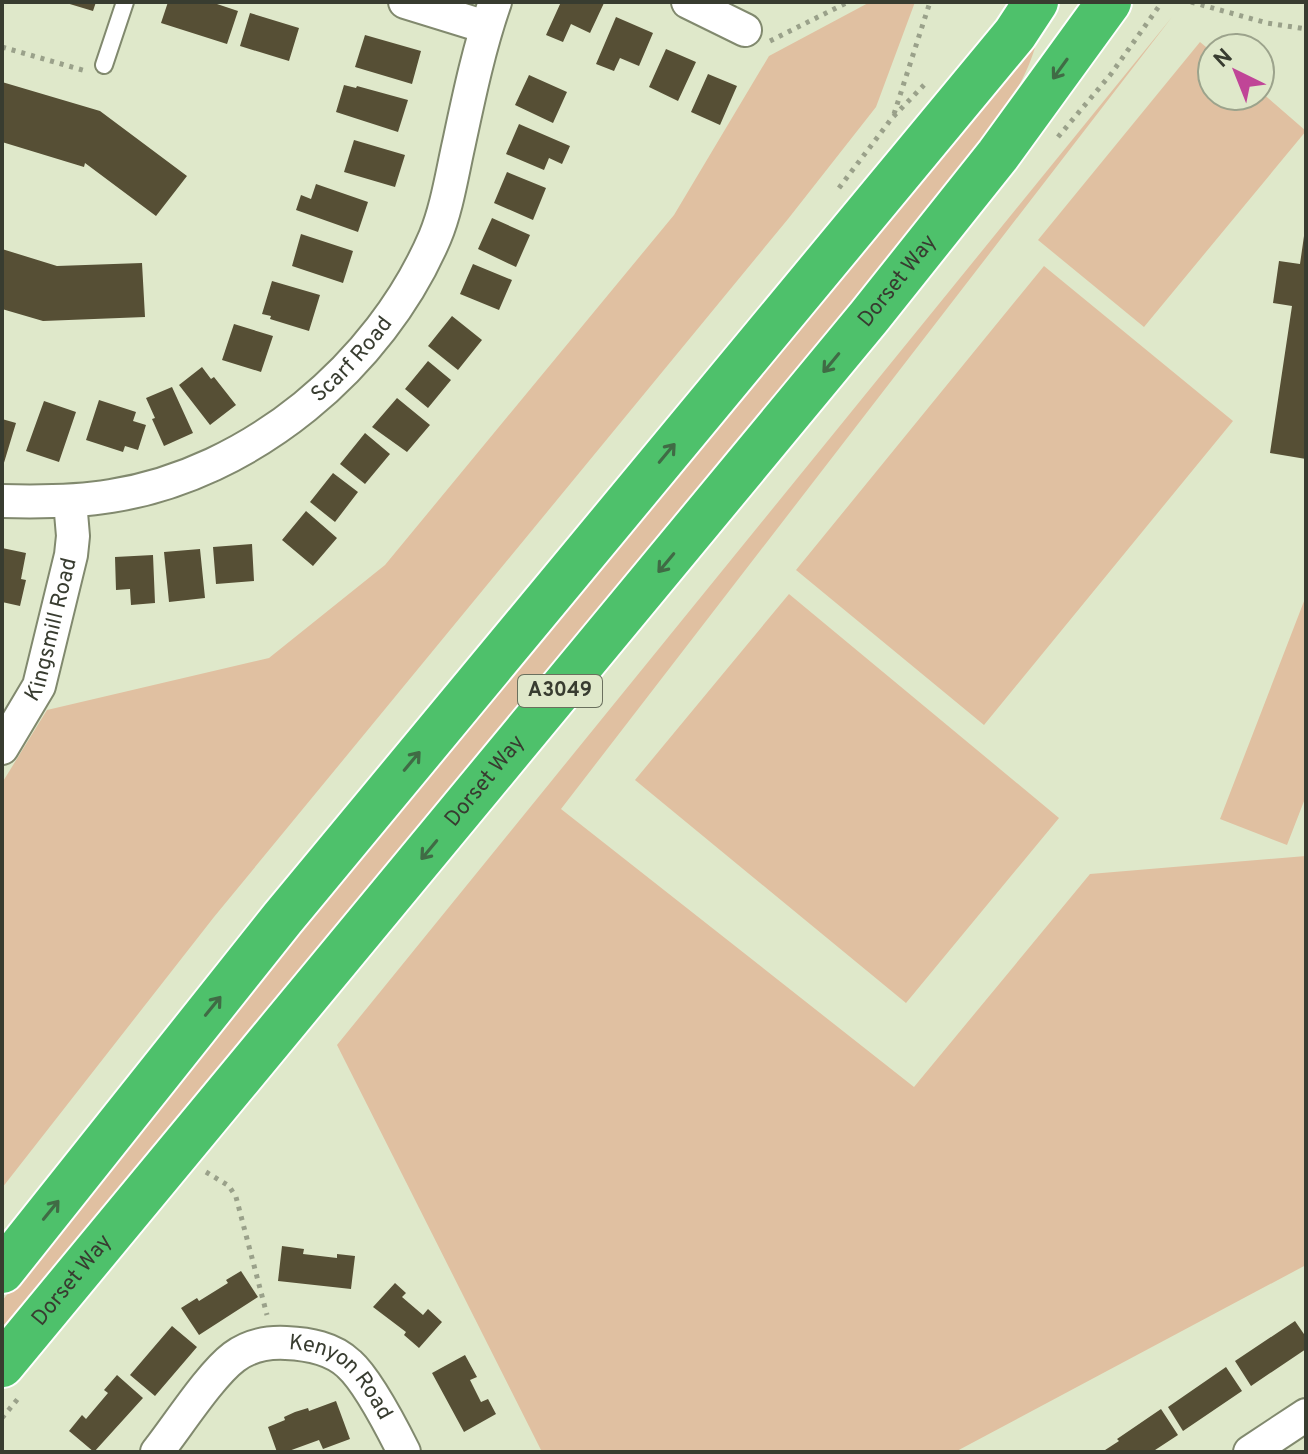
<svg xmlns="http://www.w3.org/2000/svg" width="1308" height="1454" font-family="Overpass,sans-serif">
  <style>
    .green { fill: #e0c0a1 }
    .building { fill: #564f35 }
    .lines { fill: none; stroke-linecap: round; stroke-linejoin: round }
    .lane-casing { stroke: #81896e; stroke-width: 20 }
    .street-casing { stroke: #81896e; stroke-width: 36 }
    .highway-casing { stroke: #fff; stroke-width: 48 }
    .path { stroke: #9aa18a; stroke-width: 5; stroke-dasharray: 4 6; stroke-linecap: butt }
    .lane { stroke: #fff; stroke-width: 16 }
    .street { stroke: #fff; stroke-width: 32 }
    .highway { stroke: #4ec16b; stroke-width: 44 }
    .oneway { stroke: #406b45 }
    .labels { text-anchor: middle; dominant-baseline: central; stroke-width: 8; stroke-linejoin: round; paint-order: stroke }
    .shield { fill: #dfe8ca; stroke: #6a705e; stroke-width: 2 }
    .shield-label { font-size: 20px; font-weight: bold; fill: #383c30 }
    .street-label { font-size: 22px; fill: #383c30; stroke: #dfe8ca }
  </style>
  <rect width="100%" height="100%" fill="#dfe8ca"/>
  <path class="green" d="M870 2H915L876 107 788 219 214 917 2 1188V783L47 710 269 658 385 565 674 215 769 56Z
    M1172 17 561 809 914 1087 1090 874 1306 856V1265L955 1452H542L337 1045Z
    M1037 40C1025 90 989 130 961 170L2 1345V1301L149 1115 392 814Z
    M1200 42 1212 52V96H1260V91L1306 131 1144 327 1038 240Z
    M1044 266 1233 421 984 725 796 570Z
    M789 594 1059 818 906 1003 635 780Z
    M1306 596V796L1287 845 1220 819Z"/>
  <path class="building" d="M63 2H96L93 11Z
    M168 2H211L238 11 227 44 161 23Z
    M561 2H602L604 3 590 33 571 24 563 42 546 35Z
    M250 13 299 28 289 61 240 46Z
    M616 17 653 33 639 66 620 58 614 71 596 64Z
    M365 35 421 51 412 84 355 67Z
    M666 49 696 62 678 101 649 87Z
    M708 74 737 86 720 125 691 112Z
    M529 75 567 92 553 123 515 105Z
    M2 82 100 111 187 176 156 216 85 163 84 167 2 142Z
    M344 85 356 88 357 86 408 100 398 132 336 112Z
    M519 124 570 146 562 164 549 158 544 170 506 154Z
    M354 140 405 155 395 187 344 172Z
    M507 172 546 188 533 220 494 203Z
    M316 184 368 202 358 232 296 210 301 195 311 199Z
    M492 218 530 235 516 267 478 249Z
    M301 234 353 251 343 283 292 266Z
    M1304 236H1306V459L1270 453 1292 306 1273 303 1279 261 1300 264Z
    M2 249 57 266 142 263 145 317 43 321 2 309Z
    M473 264 512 280 499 310 460 294Z
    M272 281 320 295 309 331 270 319 271 316 262 314Z
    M452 316 482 340 458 370 428 346Z
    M234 324 273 336 261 372 222 360Z
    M428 361 451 380 428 408 405 389Z
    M202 367 211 379 214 377 236 405 210 425 179 385Z
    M172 387 193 433 164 446 152 419 155 418 146 398Z
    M397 398 430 425 407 452 372 427Z
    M99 400 136 412 133 421 146 425 138 450 125 446 123 452 86 440Z
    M44 401 76 412 59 462 26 451Z
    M2 419 16 423 3 466H2Z
    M365 433 390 454 365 484 340 464Z
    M333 473 358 492 335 522 310 502Z
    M306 511 337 538 313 566 282 540Z
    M252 544 254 581 216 584 213 547Z
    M2 548 26 553 21 579 26 580 20 606 2 602Z
    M200 549 205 598 169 602 164 552Z
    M153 555 155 603 131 605 130 589 116 590 115 557Z
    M282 1246 304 1249 303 1254 337 1258V1254L355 1256 351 1289 278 1281Z
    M241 1271 258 1297 199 1335 181 1308 197 1298 199 1301 228 1283 226 1280Z
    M395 1283 406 1293 402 1297 423 1315 428 1309 442 1322 419 1348 404 1335 406 1332 373 1307Z
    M1295 1321 1306 1337V1349L1251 1386 1235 1361Z
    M172 1326 197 1347 155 1396 130 1375Z
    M465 1355 477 1377 470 1380 481 1402 488 1399 496 1414 464 1432 432 1373Z
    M1226 1367 1242 1391 1183 1431 1168 1407Z
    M117 1375 143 1398 94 1452 69 1431 82 1415 86 1419 108 1393 104 1390Z
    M336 1401 350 1439 323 1449 319 1440 286 1452H277L268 1427 285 1420 284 1417 295 1412 308 1408 309 1411Z
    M1161 1409 1178 1435 1152 1452H1102L1119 1441 1117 1439Z"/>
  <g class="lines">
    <defs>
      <path id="lane" d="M104 65 125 2"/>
      <g id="street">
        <path d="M405 2 486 27"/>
        <path d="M688 2 745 30"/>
        <path id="s1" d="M2 501C38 502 75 502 111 496 251 474 380 366 435 237 447 208 452 174 459 143 469 96 479 48 495 2"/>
        <path id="s2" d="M2 748 39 686 71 555 73 536 70 501"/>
        <path id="s3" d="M157 1452C177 1427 210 1375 234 1357 250 1345 267 1342 286 1343 309 1344 332 1348 349 1364 368 1381 392 1428 404 1452"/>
        <path d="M1250 1452 1306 1415"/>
      </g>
      <g id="highway">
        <path d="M2 1271 282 919 1015 34 1036 2"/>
        <path id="s4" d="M2 1365 869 317 998 155 1109 2"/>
      </g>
    </defs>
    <use href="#lane" class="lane-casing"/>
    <use href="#street" class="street-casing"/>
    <use href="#highway" class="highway-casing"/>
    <path class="path" d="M1191 2 1267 23 1306 29
      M770 41 848 2
      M2 47 86 71
      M894 114 930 2
      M1058 137 1111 74 1162 2
      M839 188 892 118 924 85
      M206 1172 229 1186 236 1197 267 1315
      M2 1418 21 1395"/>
    <use href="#lane" class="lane"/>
    <use href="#street" class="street"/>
    <use href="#highway" class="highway"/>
  </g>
  <defs><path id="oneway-shaft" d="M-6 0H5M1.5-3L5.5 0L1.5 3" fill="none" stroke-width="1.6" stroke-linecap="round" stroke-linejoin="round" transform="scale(2)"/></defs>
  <g class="oneway">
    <use href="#oneway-shaft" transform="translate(1060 69) rotate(126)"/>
    <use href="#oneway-shaft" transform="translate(831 363) rotate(130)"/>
    <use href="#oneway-shaft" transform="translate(667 453) rotate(-50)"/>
    <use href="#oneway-shaft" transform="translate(666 563) rotate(130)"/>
    <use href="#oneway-shaft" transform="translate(412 761) rotate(-50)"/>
    <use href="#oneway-shaft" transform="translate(429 850) rotate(130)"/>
    <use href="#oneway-shaft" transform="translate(213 1006) rotate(-51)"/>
    <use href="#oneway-shaft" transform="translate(51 1210) rotate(-51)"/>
  </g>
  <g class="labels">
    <rect class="shield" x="518" y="675" width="84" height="32" rx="6"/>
    <g class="shield-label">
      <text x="560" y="691">A3049</text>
    </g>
    <g class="street-label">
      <text stroke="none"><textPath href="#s4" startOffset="1406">Dorset Way</textPath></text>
      <text stroke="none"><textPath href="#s1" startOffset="392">Scarf Road</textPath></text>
      <text stroke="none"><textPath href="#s2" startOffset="130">Kingsmill Road</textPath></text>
      <text stroke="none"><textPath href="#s4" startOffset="758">Dorset Way</textPath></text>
      <text stroke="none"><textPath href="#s4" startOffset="110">Dorset Way</textPath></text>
      <text stroke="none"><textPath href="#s3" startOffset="246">Kenyon Road</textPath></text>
    </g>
  </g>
  <rect width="1308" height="1454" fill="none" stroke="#383c30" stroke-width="8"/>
  <g transform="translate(1236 72) rotate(317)"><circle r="38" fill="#dfe8ca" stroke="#9ca38c" stroke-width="2"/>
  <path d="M0-6L14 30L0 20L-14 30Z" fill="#c04597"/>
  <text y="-12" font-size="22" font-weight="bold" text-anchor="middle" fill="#383c30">N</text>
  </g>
</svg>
